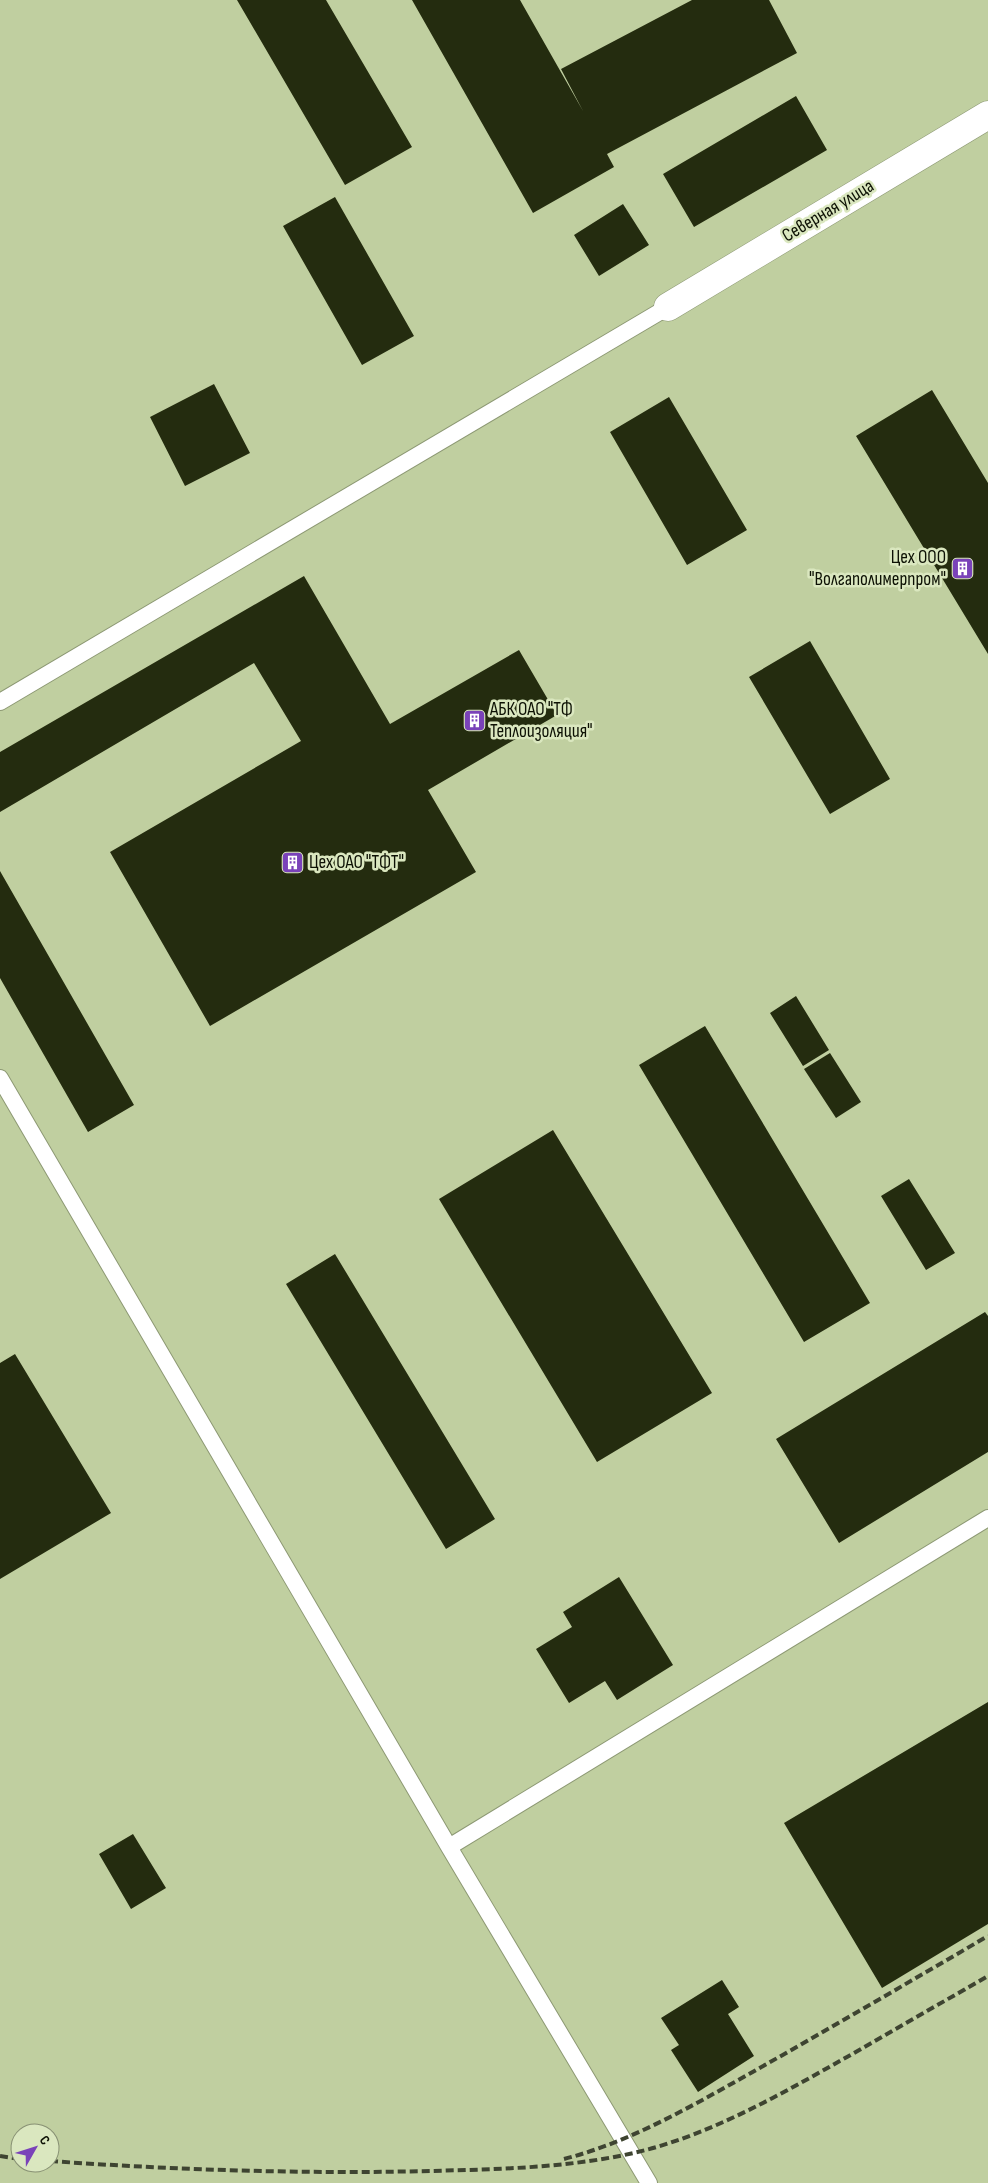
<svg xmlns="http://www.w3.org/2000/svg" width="988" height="2183" font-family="'Sofia Sans Condensed',sans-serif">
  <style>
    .built { fill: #c0cfa0; fill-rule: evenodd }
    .building { fill: #242c0f }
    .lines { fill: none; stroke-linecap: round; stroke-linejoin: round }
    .lane-casing { stroke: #8d9974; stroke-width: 18 }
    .street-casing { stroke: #8d9974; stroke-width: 29 }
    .lane { stroke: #fff; stroke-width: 16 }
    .street { stroke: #fff; stroke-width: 28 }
    .rail { stroke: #3e4431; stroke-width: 4; stroke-dasharray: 8 4; stroke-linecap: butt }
    .labels { text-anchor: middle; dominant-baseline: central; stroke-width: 5; stroke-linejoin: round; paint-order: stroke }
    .street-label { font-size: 19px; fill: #0d1104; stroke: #dae7bf }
    .poi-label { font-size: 19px; fill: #0d1104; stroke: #dae7bf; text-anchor: start }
  </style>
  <rect width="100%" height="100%" fill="#cddab2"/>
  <path class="built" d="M0 0H988V2183H0ZM20 2133H50V2163H20Z"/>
  <path class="building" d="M237 0H326L412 147 345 185Z
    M412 0H520L583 111 561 69 692 0H769L797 53 607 154 614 167 533 213Z
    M796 96 827 150 694 227 663 174Z
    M335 197 414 336 362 365 283 226Z
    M623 204 649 245 599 276 574 235Z
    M214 384 250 453 185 486 150 417Z
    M932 390 988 483V654L856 436Z
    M669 397 747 530 687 565 610 432Z
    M304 576 390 724 519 650 557 715 428 790 476 872 210 1026 110 852 301 741 254 663 0 812V752Z
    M810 641 890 779 830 814 749 677Z
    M0 871 134 1105 88 1132 0 978Z
    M796 996 829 1050 803 1066 770 1013Z
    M705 1026 870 1303 804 1342 639 1065Z
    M830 1053 861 1102 836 1118 804 1069Z
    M553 1130 712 1393 597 1462 439 1199Z
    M909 1179 955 1253 926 1270 881 1196Z
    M335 1254 495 1519 446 1549 286 1284Z
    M985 1312 988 1316V1452L839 1543 776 1439Z
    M15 1354 111 1513 0 1579V1363Z
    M619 1577 673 1665 617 1700 605 1681 569 1703 536 1649 572 1627 563 1612Z
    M988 1702V1924L882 1988 784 1823Z
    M133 1834 166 1888 131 1909 99 1854Z
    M722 1980 739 2007 728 2014 754 2056 698 2092 671 2050 679 2045 661 2018Z"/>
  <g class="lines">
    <defs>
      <path id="lane" d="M0 702 668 307
        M0 1078 449 1847 649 2183
        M449 1847 988 1518"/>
      <path id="street" d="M668 307 988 115"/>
    </defs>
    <use href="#lane" class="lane-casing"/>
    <use href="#street" class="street-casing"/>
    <use href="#lane" class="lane"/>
    <use href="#street" class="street"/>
    <path class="rail" d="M0 2156 20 2159
      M564 2159C630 2142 690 2107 749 2074 829 2029 909 1982 988 1936
      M50 2161C177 2170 303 2174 430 2171 502 2169 575 2168 646 2150 717 2131 783 2093 847 2057 894 2030 941 2003 988 1976"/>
  </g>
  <defs>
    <symbol id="building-square" viewBox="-11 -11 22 22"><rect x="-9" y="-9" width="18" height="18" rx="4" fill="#7a42b9" stroke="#dae7bf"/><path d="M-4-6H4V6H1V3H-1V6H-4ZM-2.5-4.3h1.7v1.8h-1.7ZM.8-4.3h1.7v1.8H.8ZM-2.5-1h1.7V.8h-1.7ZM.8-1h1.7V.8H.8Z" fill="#fff"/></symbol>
  </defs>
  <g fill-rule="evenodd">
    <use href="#building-square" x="950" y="556" width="25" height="25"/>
    <use href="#building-square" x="462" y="708" width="25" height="25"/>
    <use href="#building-square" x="280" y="850" width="25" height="25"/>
  </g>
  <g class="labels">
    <g class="street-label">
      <text transform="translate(828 211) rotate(-31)">Северная улица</text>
    </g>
    <g class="poi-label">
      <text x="946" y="557" text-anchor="end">Цех ООО<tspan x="946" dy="22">"Волгаполимерпром"</tspan></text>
      <text x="490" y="709">АБК ОАО "ТФ<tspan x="490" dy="22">Теплоизоляция"</tspan></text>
      <text x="309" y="862">Цех ОАО "ТФТ"</text>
    </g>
  </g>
  <g transform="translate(35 2148) rotate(51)"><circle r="24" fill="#dae7bf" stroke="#889174"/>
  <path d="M0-4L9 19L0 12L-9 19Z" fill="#7a42b9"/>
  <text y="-8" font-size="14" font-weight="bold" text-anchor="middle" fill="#0d1104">С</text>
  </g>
</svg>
